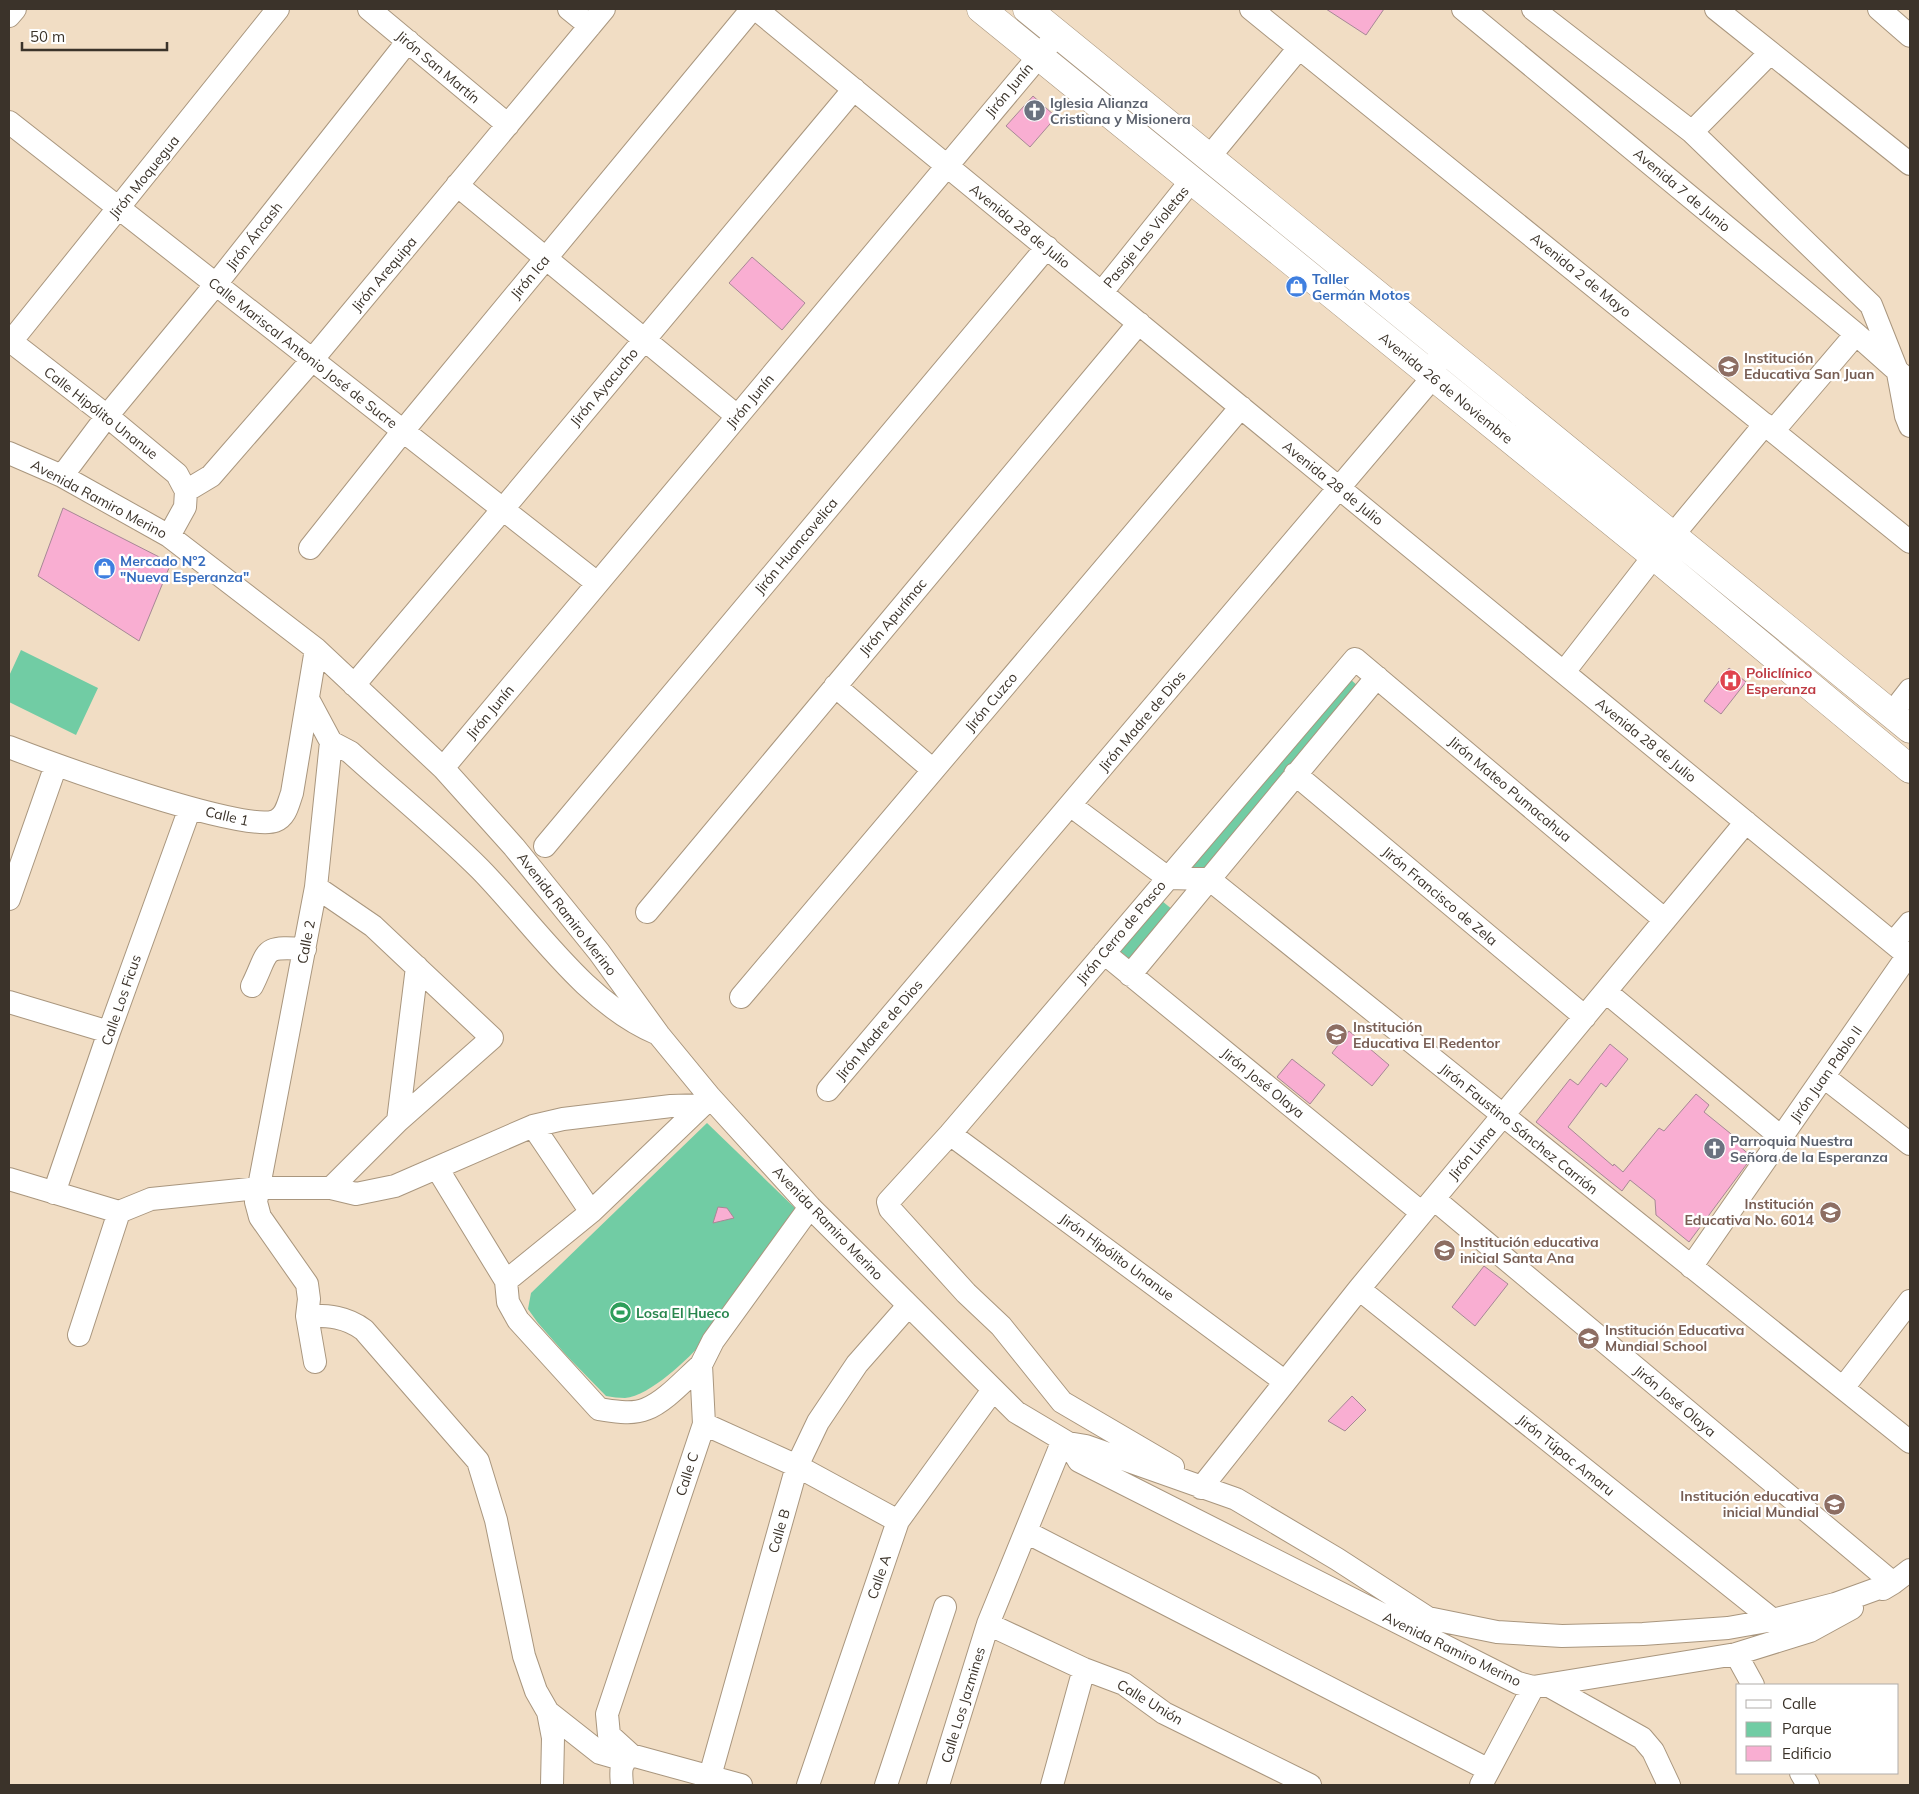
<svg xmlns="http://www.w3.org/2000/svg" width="1919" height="1794" font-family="Mulish,sans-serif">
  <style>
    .green { fill: #71cca4 }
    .building { fill: #f9aed2; stroke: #a68895 }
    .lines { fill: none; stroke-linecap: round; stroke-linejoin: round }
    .minor-casing { stroke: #a9967e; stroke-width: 24 }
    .major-casing { stroke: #a9967e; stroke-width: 29 }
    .minor { stroke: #fff; stroke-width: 22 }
    .major { stroke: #fff; stroke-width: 28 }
    .labels { text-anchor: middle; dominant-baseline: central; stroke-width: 4.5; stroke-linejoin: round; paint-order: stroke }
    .street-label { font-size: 14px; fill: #3b332a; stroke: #fff }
    .worship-label { font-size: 14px; font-weight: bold; fill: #5b616d; stroke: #fff; text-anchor: start }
    .shop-label { font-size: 14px; font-weight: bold; fill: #366cbe; stroke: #fff; text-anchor: start }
    .education-label { font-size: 14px; font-weight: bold; fill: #785e54; stroke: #fff; text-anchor: start }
    .health-label { font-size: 14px; font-weight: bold; fill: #be3a42; stroke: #fff; text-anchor: start }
    .leisure-label { font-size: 14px; font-weight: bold; fill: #27864d; stroke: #fff; text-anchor: start }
  </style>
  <rect width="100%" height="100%" fill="#f1ddc4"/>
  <path class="green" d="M21 650 98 688 76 735 9 702V676Z
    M1349 678 1359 687 1198 875 1190 864Z
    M1162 901 1173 910 1131 960 1120 951Z
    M707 1123 797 1210 705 1340C689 1358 650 1396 625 1398 619 1398 612 1397 606 1396L567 1356 538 1323 528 1309 531 1293Z"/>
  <path class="building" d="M1326 9H1384L1366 35Z
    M1033 96 1056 117 1030 147 1006 126Z
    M752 257 805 303 782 330 729 283Z
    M63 508 171 563 139 641 38 576Z
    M1729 668 1746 682 1721 714 1704 701Z
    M1349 1031 1389 1065 1372 1086 1332 1053Z
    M1610 1044 1628 1059 1606 1087 1601 1083 1568 1127 1613 1166 1614 1164 1623 1172 1659 1128 1664 1131 1696 1094 1709 1105 1704 1112 1741 1142 1738 1145 1752 1157 1689 1242 1656 1215 1655 1200 1630 1180 1622 1191 1536 1122 1570 1079 1578 1085Z
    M1292 1059 1325 1085 1310 1104 1277 1077Z
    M718 1207 727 1208 734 1218 713 1223Z
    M1484 1266 1508 1284 1475 1326 1452 1307Z
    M1352 1396 1366 1410 1345 1431 1328 1421Z"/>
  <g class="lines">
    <defs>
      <path id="minor" d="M369 9 508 125
        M569 9 590 26
        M756 9 1910 957
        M1251 9 1910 542
        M1463 9 1856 334 1910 382
        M1533 9 1692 132 1871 305 1898 373 1906 416 1910 426
        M1716 9 1910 164
        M1879 9 1910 36
        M9 16 15 9
        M9 122 597 583
        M1692 132 1770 53
        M1210 156 1299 48
        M457 185 737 416
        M1102 292 1191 181
        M9 340 107 416 177 474 186 491
        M9 344 278 9
        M1774 430 1856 334
        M9 453 62 476 169 536 316 649 443 768 514 847 599 952 659 1035 710 1097 810 1207 1016 1412 1068 1443 1086 1446 1236 1499 1337 1559 1428 1618 1497 1632 1562 1636 1643 1634 1728 1628 1773 1620 1835 1604 1893 1583 1910 1570
        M62 476 107 416 216 284 408 41
        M1673 535 1765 424
        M169 536 185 507 186 491 211 476 312 360 604 9
        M310 548 403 431 752 9
        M1564 672 1654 556
        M354 685 503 509 854 89
        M835 686 933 770
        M308 699 331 742 316 887 256 1202 260 1217 307 1284 309 1299 307 1316 315 1362
        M1892 713 1910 690
        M331 742 350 752C393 791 439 828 480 869 533 923 585 1003 656 1033
        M9 747C50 763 242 833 275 821 286 817 288 804 292 793L316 649
        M443 768 1050 43
        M1295 774 1585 1017
        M1070 805 1168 878 1209 879 1910 1442
        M545 846 1047 247
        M316 887 373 926 492 1038 398 1121 331 1188
        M9 899 56 765
        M647 912 1139 323
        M1893 943 1910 923
        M1104 953 1422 1213
        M1130 975 1377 677
        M252 986C270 950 260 946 305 949
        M1606 992 1781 1137
        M741 997 1241 407
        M9 1002 109 1032
        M1824 1077 1910 1144
        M828 1090 1433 377 1437 361
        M398 1121 417 967
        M533 1126 591 1212
        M950 1134 1284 1381
        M437 1168 506 1281
        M9 1179 119 1212
        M54 1193 109 1032 190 808
        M1434 1199 1893 1583 1883 1589
        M1691 1267 1908 955
        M1359 1289 1773 1620
        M307 1316C328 1315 347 1317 364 1330L478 1461 496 1520 524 1656 536 1691 548 1712 600 1753 614 1757 631 1755 741 1785
        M79 1335 119 1212 151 1199 259 1188H331L356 1194 395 1186 533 1126 563 1119 671 1106 702 1105
        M701 1365C686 1378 665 1402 646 1409 632 1415 613 1411 599 1409L518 1320 508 1302 506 1281 591 1212 708 1100
        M1843 1388 1910 1301
        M704 1424 797 1466 898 1521
        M1068 1443 1079 1461 1518 1683 1533 1687 1736 1654 1810 1631 1852 1608
        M1173 1467 1062 1402 1001 1326 966 1293 890 1209 888 1202 950 1134 1355 659 1665 920
        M1201 1488 1359 1289 1746 822
        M1026 1532 1489 1770
        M988 1624 1084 1669 1124 1684 1164 1713 1310 1785
        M1736 1654 1753 1685
        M1549 1686 1642 1738 1653 1751 1669 1785
        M548 1712 553 1738 552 1785
        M1801 1773 1808 1785
        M622 1785C621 1772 619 1764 631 1755L609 1735 607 1714 704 1424 701 1365 713 1341 810 1207
        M709 1785 710 1776 797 1466 818 1422 857 1364 908 1306
        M808 1785 898 1521 993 1390
        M886 1785 945 1607
        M938 1785 988 1624 1063 1440
        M1052 1785 1084 1669
        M1481 1785 1533 1687"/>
      <path id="major" d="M981 9 1654 556 1910 769
        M1027 9 1910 729"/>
    </defs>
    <use href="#minor" class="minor-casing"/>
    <use href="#major" class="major-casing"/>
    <use href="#minor" class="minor"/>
    <use href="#major" class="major"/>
  </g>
  <defs>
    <symbol id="church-disc" viewBox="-11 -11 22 22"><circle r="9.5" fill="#6b7280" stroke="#fff"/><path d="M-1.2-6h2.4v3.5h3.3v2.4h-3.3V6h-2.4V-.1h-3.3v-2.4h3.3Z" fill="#fff"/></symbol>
    <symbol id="shop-disc" viewBox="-11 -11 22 22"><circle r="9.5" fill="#3f7fe0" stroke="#fff"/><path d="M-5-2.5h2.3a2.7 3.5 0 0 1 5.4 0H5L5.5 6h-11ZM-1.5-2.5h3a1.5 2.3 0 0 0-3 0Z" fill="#fff"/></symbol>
    <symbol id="school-disc" viewBox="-11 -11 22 22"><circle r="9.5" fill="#8d6e63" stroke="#fff"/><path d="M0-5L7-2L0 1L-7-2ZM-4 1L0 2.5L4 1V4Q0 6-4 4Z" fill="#fff"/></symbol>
    <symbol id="hospital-disc" viewBox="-11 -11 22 22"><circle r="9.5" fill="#e0444e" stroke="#fff"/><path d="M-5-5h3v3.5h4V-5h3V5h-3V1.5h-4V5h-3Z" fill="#fff"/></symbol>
    <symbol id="stadium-disc" viewBox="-11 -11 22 22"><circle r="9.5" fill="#2e9e5b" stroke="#fff"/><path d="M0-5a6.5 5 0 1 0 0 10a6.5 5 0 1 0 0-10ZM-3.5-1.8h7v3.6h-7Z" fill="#fff"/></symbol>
  </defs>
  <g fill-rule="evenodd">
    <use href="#church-disc" x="1022" y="98" width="25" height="25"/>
    <use href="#shop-disc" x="1284" y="274" width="25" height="25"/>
    <use href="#school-disc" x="1716" y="354" width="25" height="25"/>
    <use href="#shop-disc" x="92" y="556" width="25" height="25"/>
    <use href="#hospital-disc" x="1718" y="668" width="25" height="25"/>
    <use href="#school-disc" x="1324" y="1022" width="25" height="25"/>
    <use href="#church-disc" x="1702" y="1136" width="25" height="25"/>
    <use href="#school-disc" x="1818" y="1200" width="25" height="25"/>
    <use href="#school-disc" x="1432" y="1238" width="25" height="25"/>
    <use href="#stadium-disc" x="608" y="1300" width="25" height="25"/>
    <use href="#school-disc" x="1576" y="1326" width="25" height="25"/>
    <use href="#school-disc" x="1822" y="1492" width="25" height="25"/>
  </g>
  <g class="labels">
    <g class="street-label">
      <text transform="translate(438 67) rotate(40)">Jirón San Martín</text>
      <text transform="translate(1009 90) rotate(-50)">Jirón Junín</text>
      <text transform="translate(144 177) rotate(-51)">Jirón Moquegua</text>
      <text transform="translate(1682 190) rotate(40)">Avenida 7 de Junio</text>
      <text transform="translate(1020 226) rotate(39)">Avenida 28 de Julio</text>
      <text transform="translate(254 236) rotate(-52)">Jirón Áncash</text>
      <text transform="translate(1146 237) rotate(-51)">Pasaje Las Violetas</text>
      <text transform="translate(384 274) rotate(-50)">Jirón Arequipa</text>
      <text transform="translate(1581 275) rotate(39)">Avenida 2 de Mayo</text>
      <text transform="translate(530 277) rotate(-50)">Jirón Ica</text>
      <text transform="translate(303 353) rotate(38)">Calle Mariscal Antonio José de Sucre</text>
      <text transform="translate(604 387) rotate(-50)">Jirón Ayacucho</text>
      <text transform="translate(1446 388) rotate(39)">Avenida 26 de Noviembre</text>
      <text transform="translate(750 401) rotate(-50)">Jirón Junín</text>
      <text transform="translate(101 413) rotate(38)">Calle Hipólito Unanue</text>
      <text transform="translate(1333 483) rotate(39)">Avenida 28 de Julio</text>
      <text transform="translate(99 499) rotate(28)">Avenida Ramiro Merino</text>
      <text transform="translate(796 546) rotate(-50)">Jirón Huancavelica</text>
      <text transform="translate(893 617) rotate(-50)">Jirón Apurímac</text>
      <text transform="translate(991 702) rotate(-50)">Jirón Cuzco</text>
      <text transform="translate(490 712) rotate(-50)">Jirón Junín</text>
      <text transform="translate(1142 721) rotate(-50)">Jirón Madre de Dios</text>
      <text transform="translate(1646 740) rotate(39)">Avenida 28 de Julio</text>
      <text transform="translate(1510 789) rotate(40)">Jirón Mateo Pumacahua</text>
      <text transform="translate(227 816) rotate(13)">Calle 1</text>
      <text transform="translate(1440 896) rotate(40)">Jirón Francisco de Zela</text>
      <text transform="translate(567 914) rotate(52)">Avenida Ramiro Merino</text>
      <text transform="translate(1121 932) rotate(-50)">Jirón Cerro de Pasco</text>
      <text transform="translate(306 942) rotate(-79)">Calle 2</text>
      <text transform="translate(121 1000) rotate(-71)">Calle Los Ficus</text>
      <text transform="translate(879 1030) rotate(-50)">Jirón Madre de Dios</text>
      <text transform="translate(1826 1074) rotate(-55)">Jirón Juan Pablo II</text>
      <text transform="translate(1263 1083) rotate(39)">Jirón José Olaya</text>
      <text transform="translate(1519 1129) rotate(39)">Jirón Faustino Sánchez Carrión</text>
      <text transform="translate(1472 1153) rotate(-50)">Jirón Lima</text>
      <text transform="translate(828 1223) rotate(46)">Avenida Ramiro Merino</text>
      <text transform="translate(1117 1257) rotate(36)">Jirón Hipólito Unanue</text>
      <text transform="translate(1675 1401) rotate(40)">Jirón José Olaya</text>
      <text transform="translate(1566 1455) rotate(39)">Jirón Túpac Amaru</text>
      <text transform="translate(687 1474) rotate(-72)">Calle C</text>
      <text transform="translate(779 1531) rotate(-74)">Calle B</text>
      <text transform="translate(879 1577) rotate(-71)">Calle A</text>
      <text transform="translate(1452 1649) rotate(26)">Avenida Ramiro Merino</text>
      <text transform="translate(1150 1702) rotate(31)">Calle Unión</text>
      <text transform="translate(963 1705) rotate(-73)">Calle Los Jazmines</text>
    </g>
    <g class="worship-label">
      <text x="1050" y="103">Iglesia Alianza<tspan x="1050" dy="16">Cristiana y Misionera</tspan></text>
      <text x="1730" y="1141">Parroquia Nuestra<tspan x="1730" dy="16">Señora de la Esperanza</tspan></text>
    </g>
    <g class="shop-label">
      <text x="1312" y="279">Taller<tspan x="1312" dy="16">Germán Motos</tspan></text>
      <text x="120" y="561">Mercado N°2<tspan x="120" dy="16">"Nueva Esperanza"</tspan></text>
    </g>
    <g class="education-label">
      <text x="1744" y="358">Institución<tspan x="1744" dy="16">Educativa San Juan</tspan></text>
      <text x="1353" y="1027">Institución<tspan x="1353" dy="16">Educativa El Redentor</tspan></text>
      <text x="1814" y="1204" text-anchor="end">Institución<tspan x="1814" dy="16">Educativa No. 6014</tspan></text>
      <text x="1460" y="1242">Institución educativa<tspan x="1460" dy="16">inicial Santa Ana</tspan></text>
      <text x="1605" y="1330">Institución Educativa<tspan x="1605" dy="16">Mundial School</tspan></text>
      <text x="1819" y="1496" text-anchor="end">Institución educativa<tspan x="1819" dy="16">inicial Mundial</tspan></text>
    </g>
    <g class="health-label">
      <text x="1746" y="673">Policlínico<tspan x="1746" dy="16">Esperanza</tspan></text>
    </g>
    <g class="leisure-label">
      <text x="636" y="1313">Losa El Hueco</text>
    </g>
  </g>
  <rect width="1919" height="1794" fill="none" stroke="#3b332a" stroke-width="20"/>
  <rect x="1736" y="1684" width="162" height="90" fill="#ffffff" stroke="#b1adaa"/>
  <rect x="1746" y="1700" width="25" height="8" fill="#ffffff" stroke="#b1adaa"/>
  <text x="1782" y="1709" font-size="15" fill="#3b332a">Calle</text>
  <rect x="1746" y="1722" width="25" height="15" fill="#71cca4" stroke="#b1adaa"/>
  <text x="1782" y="1734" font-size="15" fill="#3b332a">Parque</text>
  <rect x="1746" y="1746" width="25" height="15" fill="#f9aed2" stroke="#b1adaa"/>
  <text x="1782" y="1759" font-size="15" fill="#3b332a">Edificio</text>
  <path d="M22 42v8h145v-8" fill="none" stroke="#3b332a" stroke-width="2.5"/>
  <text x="30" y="42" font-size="15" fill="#3b332a" stroke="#ffffff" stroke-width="4" paint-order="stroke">50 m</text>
</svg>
